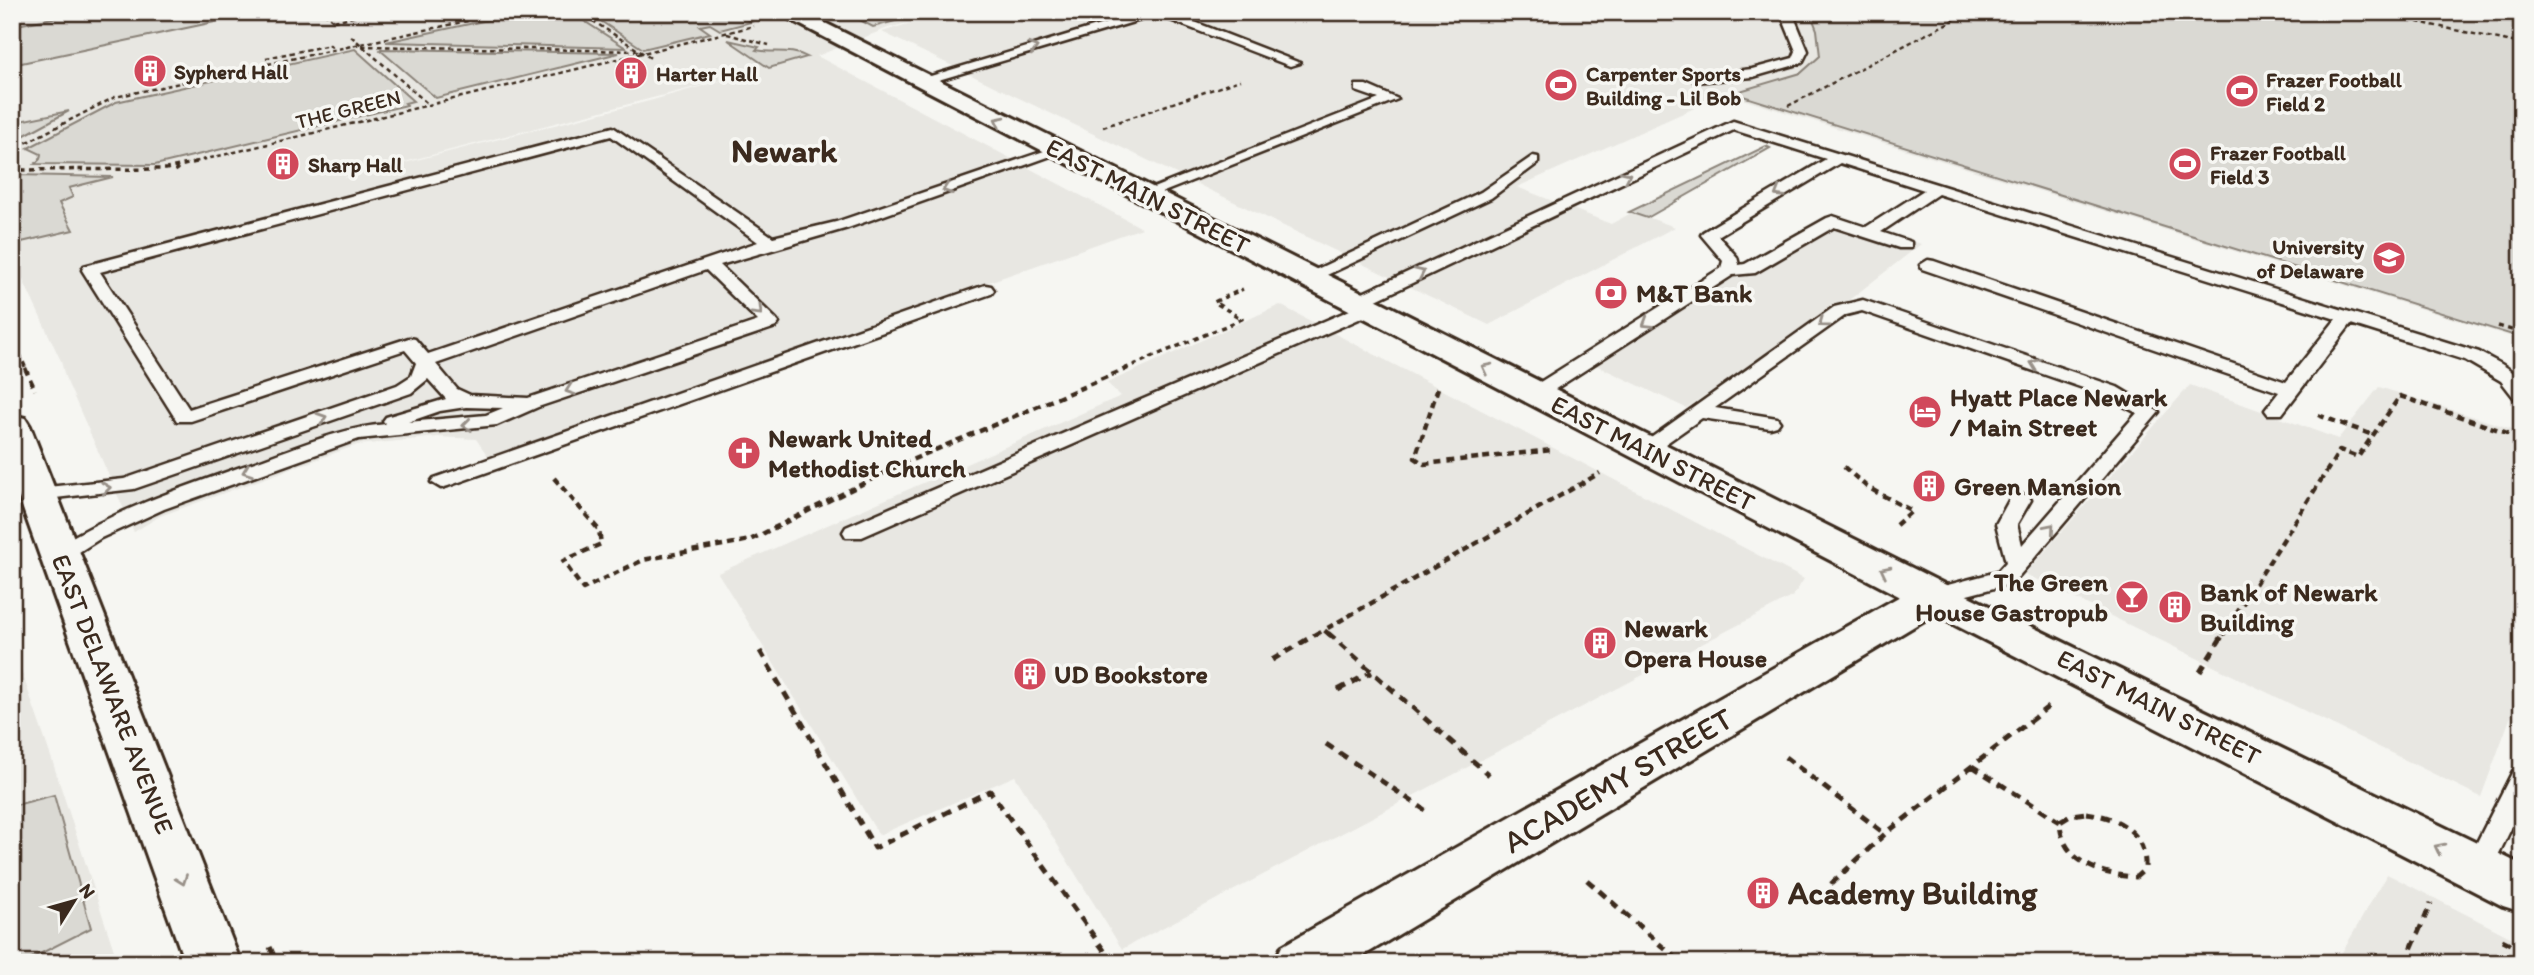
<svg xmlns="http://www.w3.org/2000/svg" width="2534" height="975" font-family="Itim,sans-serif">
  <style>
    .built { fill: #e8e7e2; fill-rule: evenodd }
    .green { fill: #dad9d3; stroke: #8a8278; stroke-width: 2 }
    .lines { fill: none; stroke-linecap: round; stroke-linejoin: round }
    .lane-casing { stroke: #3b2a1e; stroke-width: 5 }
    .street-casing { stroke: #3b2a1e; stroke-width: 6 }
    .primary-casing { stroke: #3b2a1e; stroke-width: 6 }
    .path-far3 { stroke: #3b2a1e; stroke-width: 2.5; stroke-dasharray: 4.5 3.5; stroke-linecap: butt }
    .path-far2 { stroke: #3b2a1e; stroke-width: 3.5; stroke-dasharray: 5 4.5; stroke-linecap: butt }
    .path-far1 { stroke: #3b2a1e; stroke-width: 4.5; stroke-dasharray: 7 5; stroke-linecap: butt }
    .path { stroke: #3b2a1e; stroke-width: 5; stroke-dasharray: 9 7; stroke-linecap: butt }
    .lane { fill: #f6f6f2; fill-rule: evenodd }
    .street { fill: #f6f6f2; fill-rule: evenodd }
    .primary { fill: #f6f6f2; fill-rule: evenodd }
    .oneway { stroke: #989088 }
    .labels { text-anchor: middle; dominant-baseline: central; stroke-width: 7; stroke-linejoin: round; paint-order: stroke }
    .far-poi-label { font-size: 21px; font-weight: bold; fill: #3b2a1e; stroke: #f6f6f2; text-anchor: start }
    .far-street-label { font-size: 21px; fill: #3b2a1e; stroke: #f6f6f2 }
    .street-label { font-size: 26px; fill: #3b2a1e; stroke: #f6f6f2 }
    .poi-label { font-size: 26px; font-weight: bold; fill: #3b2a1e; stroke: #f6f6f2; text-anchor: start }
    .near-street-label { font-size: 32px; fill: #3b2a1e; stroke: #f6f6f2 }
    .near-poi-label { font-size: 32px; font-weight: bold; fill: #3b2a1e; stroke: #f6f6f2; text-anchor: start }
    .far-town-label { font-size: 33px; font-weight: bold; fill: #3b2a1e; stroke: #f6f6f2 }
  </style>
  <rect width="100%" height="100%" fill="#f6f6f2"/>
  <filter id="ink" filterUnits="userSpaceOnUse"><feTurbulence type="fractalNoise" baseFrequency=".0143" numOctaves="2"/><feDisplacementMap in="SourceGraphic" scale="14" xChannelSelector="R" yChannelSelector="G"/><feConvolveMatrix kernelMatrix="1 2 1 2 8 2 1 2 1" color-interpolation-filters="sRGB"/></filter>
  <g filter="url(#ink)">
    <path class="built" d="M12 12H2484L2522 18V340L1726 94 1517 187 1611 224 1633 212 1675 227 1489 325 882 32 923 19 888 28 817 56 1142 228 490 459 476 439 438 437 357 445 160 516 134 532 65 377 61 361 15 263H12ZM738 76 649 101 345 178 346 177Z
      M1830 214 1921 244 1849 300 1686 408 1579 357 1760 259Z
      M1280 305 1804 579 1793 596 1122 949 1015 776 879 835 718 573 1121 396 1107 383Z
      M2190 385 2338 439 2379 387 2522 432V686L2481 797 2025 574Z
      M12 644 51 757 118 963H12Z
      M2387 874 2522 943V963H2336Z"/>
    <path class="green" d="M83 12H232L235 14 224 20 12 65V26Z
      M525 12H570L626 48 386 42Z
      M587 12H733L751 22 720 30 710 24 700 26 710 33 643 49Z
      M845 12H929L873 27Z
      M1810 12H2456L2522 23V338L1733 93 1801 73 1820 56 1817 30Z
      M728 40 759 47 756 50C773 54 791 48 807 57L769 68Z
      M355 49 413 101 405 103 407 105 155 165 35 164 40 159 41 154 28 148 116 102Z
      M380 50 381 49 619 53 436 98Z
      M12 108 20 121 69 111 12 142Z
      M1766 146 1770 148 1647 218 1629 212Z
      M16 175 113 177 69 188 73 197 59 203 73 230 13 244 12 177Z
      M54 795 91 928 22 963H12V806Z"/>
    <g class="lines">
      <defs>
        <path id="lane" d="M1143 12H1169L1300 63 1290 66 1157 15 925 84 914 81Z
          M1780 12H1792L1808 51 1802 63 1753 77 1694 82 1693 79 1699 75 1752 69 1793 58 1796 51Z
          M1356 85H1366L1398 99 1151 197H1141L1138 194 1379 99 1356 91Z
          M1733 121 2479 352C2504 367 2522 368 2522 401L2515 399 2501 381 2465 360 2351 324 2282 414H2268L2265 410 2279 392 1922 269 1920 265 1928 260 1934 261 2286 382 2336 319 1938 194 1881 232 1911 242V248H1899L1834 227 1755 273 1733 275 1543 397H1529L1526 393 1529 389 1721 268 1723 261 1701 235 1703 232 1826 159 1734 130 1370 303 1378 308 1375 312 862 537H846L843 532 846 527 1357 307 1349 302 1352 298ZM1840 163 1924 190 1866 227 1833 216 1827 218 1745 264 1739 265 1737 257 1718 236Z
          M613 127 773 237 836 222 1053 148 1065 151 848 228 720 265 776 319 779 323 776 327 538 407 497 425 359 439 164 509 101 538 68 559H52L49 554 52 549C116 509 187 486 258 461 300 446 341 428 386 424L383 421 386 417 446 399 428 379 411 393 134 489 38 500 31 499 27 494 31 489 38 488 124 479 397 385 411 376 416 363 405 350 191 421H177L82 270 84 266ZM611 136 758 242 428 354 415 339 409 338 189 409 100 272ZM706 270 758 321 528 398 470 395 457 389 436 364ZM466 407 503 408 486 415 408 422 440 411Z
          M1533 156 1538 157V163L1491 198 1314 281 1308 282 1300 277 1481 192Z
          M985 285 991 286 994 290 991 294 448 486 441 488 431 482 434 478Z
          M1863 300 2117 387 2159 412 2013 583 1933 604 1925 601 1921 596 1925 591 1997 572 2006 562 1996 524 2012 495H2028L2031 500 2017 524 2022 545 2137 413 2103 395 1862 311 1846 315 1715 408 1777 418 1780 422 1777 426 1770 428 1702 418 1651 454H1637L1634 450 1834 307Z
          M2522 768V806L2492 868 2488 876 2478 880 2468 876 2464 868 2513 771Z"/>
        <path id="street" d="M1933 582 1948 586 1954 596 1948 606 1351 963H1274L1282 946 1918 586Z"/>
        <path id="primary" d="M776 12H803L1948 586 2522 865V912L2503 906 1918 606Z
          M12 415 25 418 30 426 241 963H185L12 478Z"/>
      </defs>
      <use href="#lane" class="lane-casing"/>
      <use href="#street" class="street-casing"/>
      <use href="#primary" class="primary-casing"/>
      <path class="path-far3" d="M324 12 335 22
        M579 12 652 59
        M900 12H912
        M2370 12 2522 44
        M334 21 375 12
        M727 34 769 45
        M351 36 429 105
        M362 46 641 51
        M266 58 330 45 334 50
        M1788 106 1969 12
        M1103 127 1240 80
        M12 150 115 97 509 12
        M194 162 754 26"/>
      <path class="path-far2" d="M175 167 180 175
        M12 170 166 169 201 161
        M2498 326 2522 333
        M12 336 26 369
        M1124 369 1242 319 1214 302 1243 289"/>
      <path class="path-far1" d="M25 368 35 390
        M1438 388 1415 458 1424 464 1551 450
        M2318 415 2373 435
        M1844 467 1867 487 1912 511 1896 525
        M554 478 599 530 601 544 563 561 583 589 643 560 750 540 902 464 1128 368
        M1315 635 1324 630
        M1330 635 1324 630 1600 473
        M2223 635 2340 450 2358 457 2400 396 2522 438"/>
      <path class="path" d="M1328 633 1489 775
        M760 651 875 848 990 791 1113 963
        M1272 660 1318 633
        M2200 672 2224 633
        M1338 690 1372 672
        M1326 744 1425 810
        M1785 757 1884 833
        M1972 766 2060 822
        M2086 813C2119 817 2147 833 2145 869L2136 877C2101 875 2061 862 2060 822L2072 815Z
        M1587 880 1681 963
        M1831 884 1885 834 2048 707
        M2502 940 2522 950
        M270 947 277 963
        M1720 963 1734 956
        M2405 963 2431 903"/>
      <use href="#lane" class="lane"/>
      <use href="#street" class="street"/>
      <use href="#primary" class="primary"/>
    </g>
    <defs><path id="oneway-chevron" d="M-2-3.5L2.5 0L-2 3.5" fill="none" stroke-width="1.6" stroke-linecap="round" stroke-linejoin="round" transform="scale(1.75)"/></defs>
    <g class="oneway">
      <use href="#oneway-chevron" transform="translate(1033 48) rotate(-16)"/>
      <use href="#oneway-chevron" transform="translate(999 121) rotate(-153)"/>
      <use href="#oneway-chevron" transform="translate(1626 176) rotate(-25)"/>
      <use href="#oneway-chevron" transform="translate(947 189) rotate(161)"/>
      <use href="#oneway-chevron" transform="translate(1779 193) rotate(149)"/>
      <use href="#oneway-chevron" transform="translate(1420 273) rotate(-25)"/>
      <use href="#oneway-chevron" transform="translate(758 311) rotate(45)"/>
      <use href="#oneway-chevron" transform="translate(1647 323) rotate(148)"/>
      <use href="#oneway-chevron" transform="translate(1823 323) rotate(144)"/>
      <use href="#oneway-chevron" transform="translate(2035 364) rotate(-160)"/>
      <use href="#oneway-chevron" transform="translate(1486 368) rotate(-153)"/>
      <use href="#oneway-chevron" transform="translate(570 390) rotate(161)"/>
      <use href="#oneway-chevron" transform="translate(322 418) rotate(-19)"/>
      <use href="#oneway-chevron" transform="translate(467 425) rotate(172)"/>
      <use href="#oneway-chevron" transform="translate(247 471) rotate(160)"/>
      <use href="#oneway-chevron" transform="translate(106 488) rotate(-7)"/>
      <use href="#oneway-chevron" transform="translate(2050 528) rotate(-49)"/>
      <use href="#oneway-chevron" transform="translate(1885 571) rotate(-153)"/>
      <use href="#oneway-chevron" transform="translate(2439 848) rotate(-153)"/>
      <use href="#oneway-chevron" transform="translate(182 880) rotate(70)"/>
    </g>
  </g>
  <defs>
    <symbol id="building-disc" viewBox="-11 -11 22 22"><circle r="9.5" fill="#d1495b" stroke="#f6f6f2"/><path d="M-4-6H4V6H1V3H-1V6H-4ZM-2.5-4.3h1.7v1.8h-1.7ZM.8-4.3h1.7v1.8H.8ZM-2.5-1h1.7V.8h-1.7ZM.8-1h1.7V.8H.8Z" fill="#fff"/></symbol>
    <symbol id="stadium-disc" viewBox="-11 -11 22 22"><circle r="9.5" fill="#d1495b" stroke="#f6f6f2"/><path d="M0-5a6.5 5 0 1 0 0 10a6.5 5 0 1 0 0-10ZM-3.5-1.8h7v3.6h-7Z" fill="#fff"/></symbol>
    <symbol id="university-disc" viewBox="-11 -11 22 22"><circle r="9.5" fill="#d1495b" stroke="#f6f6f2"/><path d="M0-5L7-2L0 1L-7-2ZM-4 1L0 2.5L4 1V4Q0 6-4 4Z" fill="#fff"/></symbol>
    <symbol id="bank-disc" viewBox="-11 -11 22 22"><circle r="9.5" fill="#d1495b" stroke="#f6f6f2"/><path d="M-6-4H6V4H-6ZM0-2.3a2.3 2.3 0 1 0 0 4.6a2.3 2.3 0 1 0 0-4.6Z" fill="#fff"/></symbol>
    <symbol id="hotel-disc" viewBox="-11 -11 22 22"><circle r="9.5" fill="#d1495b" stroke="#f6f6f2"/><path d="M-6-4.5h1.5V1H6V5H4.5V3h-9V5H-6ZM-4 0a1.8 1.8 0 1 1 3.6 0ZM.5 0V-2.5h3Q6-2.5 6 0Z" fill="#fff"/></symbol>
    <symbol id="church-disc" viewBox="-11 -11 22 22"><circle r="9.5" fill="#d1495b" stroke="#f6f6f2"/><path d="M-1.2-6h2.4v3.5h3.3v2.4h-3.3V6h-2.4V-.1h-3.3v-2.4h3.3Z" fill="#fff"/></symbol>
    <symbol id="bar-disc" viewBox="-11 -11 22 22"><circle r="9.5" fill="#d1495b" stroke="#f6f6f2"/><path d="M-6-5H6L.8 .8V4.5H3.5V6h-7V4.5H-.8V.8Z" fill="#fff"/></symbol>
  </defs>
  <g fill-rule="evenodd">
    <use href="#building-disc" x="131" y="52" width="38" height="38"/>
    <use href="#building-disc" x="612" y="54" width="38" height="38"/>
    <use href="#stadium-disc" x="1542" y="66" width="38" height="38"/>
    <use href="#stadium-disc" x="2223" y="72" width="38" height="38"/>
    <use href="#building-disc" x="264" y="145" width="38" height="38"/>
    <use href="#stadium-disc" x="2166" y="145" width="38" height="38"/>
    <use href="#university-disc" x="2370" y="239" width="38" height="38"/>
    <use href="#bank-disc" x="1592" y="274" width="38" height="38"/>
    <use href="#hotel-disc" x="1906" y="393" width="38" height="38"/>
    <use href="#church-disc" x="725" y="434" width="38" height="38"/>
    <use href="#building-disc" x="1910" y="467" width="38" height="38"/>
    <use href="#bar-disc" x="2113" y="578" width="38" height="38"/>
    <use href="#building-disc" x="2156" y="588" width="38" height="38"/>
    <use href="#building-disc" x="1581" y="624" width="38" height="38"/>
    <use href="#building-disc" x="1011" y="655" width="38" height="38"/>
    <use href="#building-disc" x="1744" y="874" width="38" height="38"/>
  </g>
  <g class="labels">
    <g class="far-poi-label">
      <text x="174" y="71">Sypherd Hall</text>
      <text x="656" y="73">Harter Hall</text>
      <text x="1586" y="73">Carpenter Sports<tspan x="1586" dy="24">Building - Lil Bob</tspan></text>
      <text x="2266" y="79">Frazer Football<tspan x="2266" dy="24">Field 2</tspan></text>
      <text x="2210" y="152">Frazer Football<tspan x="2210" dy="24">Field 3</tspan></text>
      <text x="308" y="164">Sharp Hall</text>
      <text x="2364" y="246" text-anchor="end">University<tspan x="2364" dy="24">of Delaware</tspan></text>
    </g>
    <g class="far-street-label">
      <text transform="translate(348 109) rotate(-14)">THE GREEN</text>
    </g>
    <g class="street-label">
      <text transform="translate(1148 196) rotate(27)">EAST MAIN STREET</text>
      <text transform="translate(1653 453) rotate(27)">EAST MAIN STREET</text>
      <text transform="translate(113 694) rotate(69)">EAST DELAWARE AVENUE</text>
      <text transform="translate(2159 707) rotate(27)">EAST MAIN STREET</text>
    </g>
    <g class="poi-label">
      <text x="1636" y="293">M&amp;T Bank</text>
      <text x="1950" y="397">Hyatt Place Newark<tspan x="1950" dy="30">/ Main Street</tspan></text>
      <text x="768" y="438">Newark United<tspan x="768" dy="30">Methodist Church</tspan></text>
      <text x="1954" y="486">Green Mansion</text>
      <text x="2108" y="582" text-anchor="end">The Green<tspan x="2108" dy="30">House Gastropub</tspan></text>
      <text x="2200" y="592">Bank of Newark<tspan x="2200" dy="30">Building</tspan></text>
      <text x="1624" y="628">Newark<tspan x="1624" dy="30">Opera House</tspan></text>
      <text x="1054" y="674">UD Bookstore</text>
    </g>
    <g class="near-street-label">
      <text transform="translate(1618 780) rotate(-30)">ACADEMY STREET</text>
    </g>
    <g class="near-poi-label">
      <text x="1788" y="893">Academy Building</text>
    </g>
    <g class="far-town-label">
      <text x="784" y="150">Newark</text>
    </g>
  </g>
  <rect width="2534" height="975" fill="none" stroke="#f6f6f2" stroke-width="42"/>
  <rect x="21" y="21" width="2492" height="933" fill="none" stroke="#3b2a1e" stroke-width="2.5" filter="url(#ink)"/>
  <g transform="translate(74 901) rotate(53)" stroke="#f6f6f2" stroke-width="5" paint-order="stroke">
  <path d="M0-5L12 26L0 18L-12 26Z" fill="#3b2a1e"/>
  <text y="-10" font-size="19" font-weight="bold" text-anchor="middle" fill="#3b2a1e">N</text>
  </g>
</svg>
